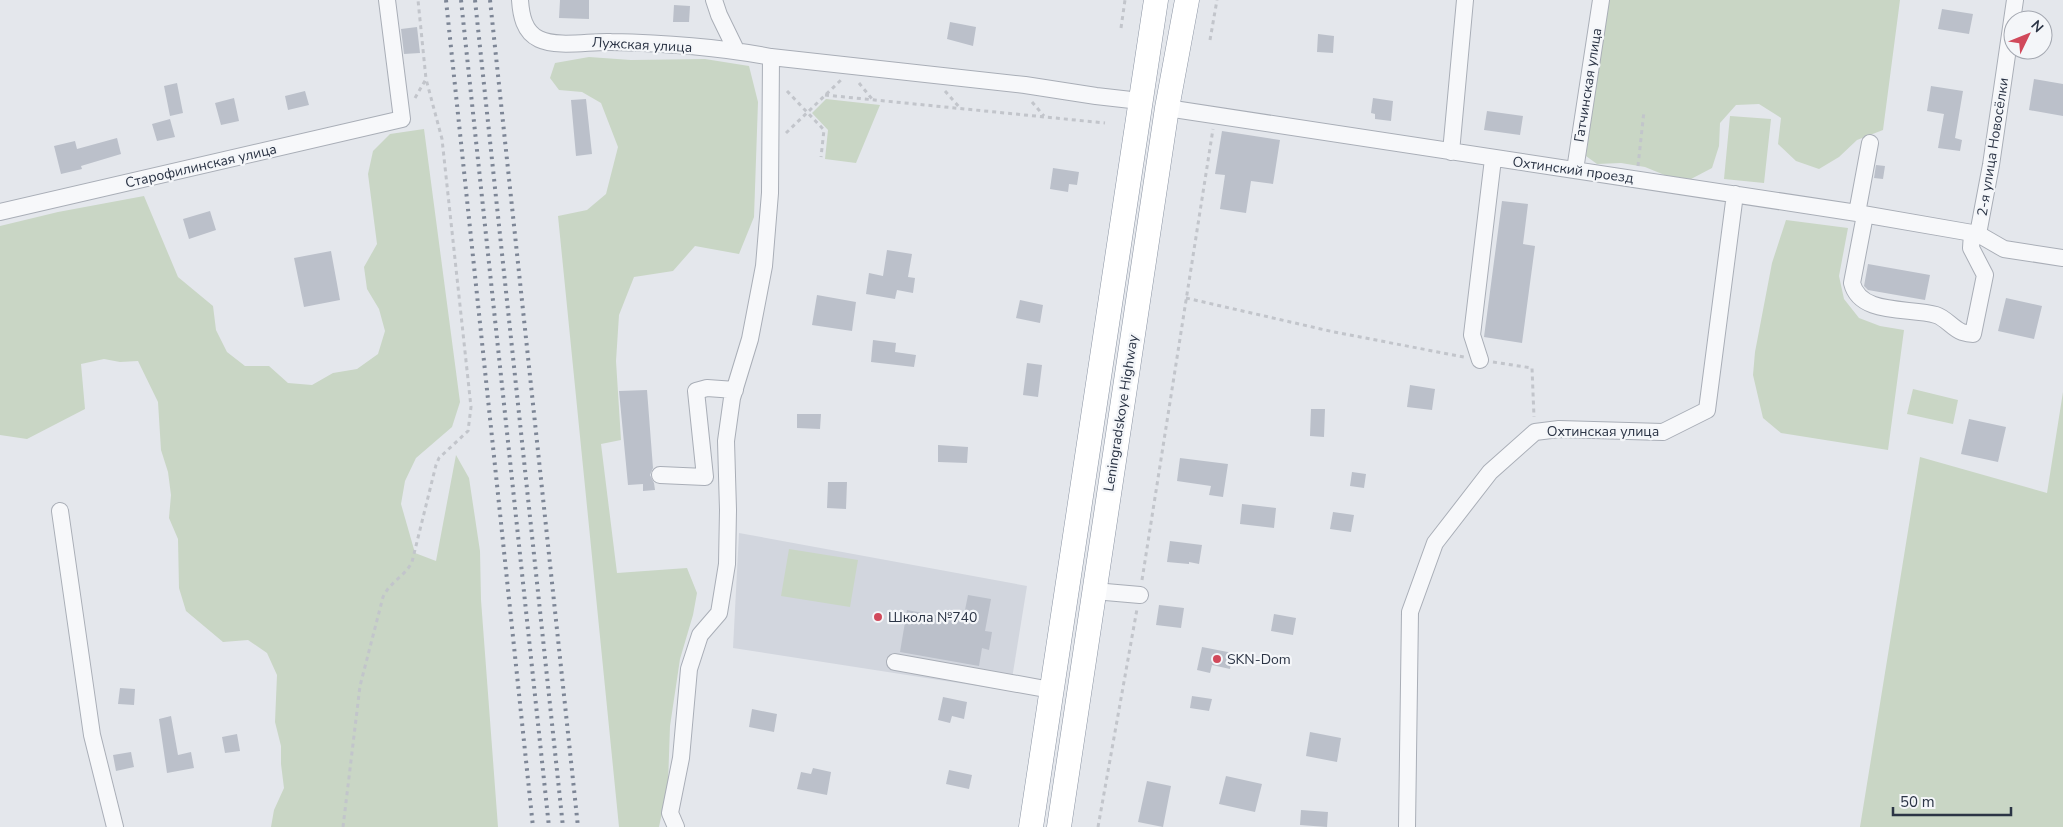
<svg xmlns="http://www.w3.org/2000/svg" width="2063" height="827" font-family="'Nunito Sans',sans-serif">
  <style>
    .built { fill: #d2d6de }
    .green { fill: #c9d6c5 }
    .building { fill: #bbc0ca }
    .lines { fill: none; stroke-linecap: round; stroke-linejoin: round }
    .minor-casing { stroke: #a9aeb7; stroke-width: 18 }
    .highway-casing { stroke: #8b94a3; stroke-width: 25 }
    .path { stroke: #c2c5cb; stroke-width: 3; stroke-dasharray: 4 4; stroke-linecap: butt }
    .minor { stroke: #f7f8fa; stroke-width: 16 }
    .highway { stroke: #fff; stroke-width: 24 }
    .rail { stroke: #7d8696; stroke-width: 4; stroke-dasharray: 2.5 5; stroke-linecap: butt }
    .poi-dot { fill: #d1495b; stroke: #f4f6f9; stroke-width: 2 }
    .labels { text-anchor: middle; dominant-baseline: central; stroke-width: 4.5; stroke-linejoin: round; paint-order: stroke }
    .street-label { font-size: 14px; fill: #2b3445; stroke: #f4f6f9 }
    .poi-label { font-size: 14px; fill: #2b3445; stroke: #f4f6f9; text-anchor: start }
  </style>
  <rect width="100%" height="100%" fill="#e4e7ec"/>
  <path class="built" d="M739 533 1027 586 1010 691 733 648Z"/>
  <path class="green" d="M1608 0H1900L1883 130 1857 140 1839 157 1819 169 1796 161 1778 144 1781 118 1759 104 1736 105 1720 123 1719 146 1712 168 1691 179 1667 176 1645 167 1621 163 1597 164 1586 156Z
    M589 57 631 60 705 59 749 66 758 102 754 217 739 254 695 246 673 271 634 277 619 315 616 361 621 440 601 444 617 573 687 568 697 593 693 615 680 659 670 726 668 784 659 827H619L558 216 587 210 606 194 618 147 601 103 582 92 559 90 550 78 555 63Z
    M826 99 880 105 856 163 825 159 828 130 812 113Z
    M1730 116 1771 119 1764 183 1724 179Z
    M424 129 460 402 452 427 416 458 405 481 401 504 415 553 436 561 456 455 469 478 480 551 481 600 498 827H271L274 810 284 788 281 764V746L275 722 277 675 267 653 248 640 223 642 186 611 179 588 178 539 169 518 171 495 168 472 161 450 158 402 138 361 120 362 104 359 81 364 85 409 27 439 0 435V226L58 212 144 196 178 277 213 306 216 330 227 352 245 366H269L288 383 312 385 333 373 357 369 378 354 385 331 379 309 367 289 364 267 377 244 368 174 373 151 390 134Z
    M1786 220 1848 228 1839 276 1844 299 1859 318 1880 326 1904 330 1888 450 1781 433 1763 418 1753 375 1755 352 1772 263Z
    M1913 389 1958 400 1953 424 1907 414Z
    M2063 392V827H1860L1920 457 2047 493Z
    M789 549 858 560 850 607 781 596Z"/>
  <path class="building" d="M560 0H589V19L559 18Z
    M674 5 690 6 689 22H673Z
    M1942 9 1973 14 1969 34 1938 29Z
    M950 22 976 27 973 46 947 39Z
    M417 27 420 53 404 54 401 29Z
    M1318 34 1334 36 1333 53 1317 52Z
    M2034 79 2063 84V116L2029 110Z
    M177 83 183 113 170 116 164 86Z
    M1931 86 1963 91 1955 138 1962 140 1960 151 1938 148 1944 114 1927 111Z
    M305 91 309 105 288 110 285 96Z
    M234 98 239 121 221 125 215 103Z
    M1373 98 1393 101 1391 121 1375 119V114L1371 113Z
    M586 99 592 154 576 156 571 100Z
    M1487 111 1523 116 1520 135 1484 130Z
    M170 119 175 137 157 141 152 124Z
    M1222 131 1280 140 1273 184 1251 181 1246 213 1220 209 1225 175 1215 174Z
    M117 138 121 154 81 166 82 169 61 174 54 146 75 141 77 149Z
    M1876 165 1885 166 1883 179 1874 178Z
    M1053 168 1079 172 1077 185 1069 184 1068 192 1050 189Z
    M1502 201 1528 204 1523 244 1535 246 1522 343 1484 337Z
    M210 211 216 230 189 239 183 219Z
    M887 250 912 254 908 277 915 278 913 293 897 290 895 299 866 294 869 273 883 276Z
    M331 251 340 300 304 307 294 258Z
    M1868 264 1930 275 1925 300 1868 290 1864 286Z
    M817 295 856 302 852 331 812 325Z
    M2006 298 2042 306 2034 339 1998 331Z
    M1020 300 1043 305 1040 323 1016 318Z
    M873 340 896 343 895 352 916 355 914 367 871 362Z
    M1027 363 1042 365 1038 397 1023 395Z
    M1410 385 1435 389 1432 410 1407 407Z
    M647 390 653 468 650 475 654 483 655 490 643 491V484L628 485 619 391Z
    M1311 409H1325L1324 437 1310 436Z
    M797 414H821L820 429 797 428Z
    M1969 419 2006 427 1998 462 1961 454Z
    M938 445 968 447 967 463 938 462Z
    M1180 458 1228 464 1223 497 1209 495 1211 486 1177 481Z
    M1352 472 1366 474 1364 488 1350 486Z
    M828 482H847L846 509 827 508Z
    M1242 504 1276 508 1274 528 1240 524Z
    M1333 512 1354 515 1351 532 1330 529Z
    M1170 541 1202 545 1199 564 1189 562V564L1167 562Z
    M968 595 991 599 985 631 992 632 989 650 982 648 979 666 900 652 907 610 963 620Z
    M1159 605 1184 608 1181 628 1156 625Z
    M1274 614 1296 618 1293 635 1271 631Z
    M1202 647 1233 653 1230 669 1212 665 1210 673 1197 670Z
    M120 688 135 689 134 705 118 704Z
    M1192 696 1212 699 1209 711 1190 708Z
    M943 697 967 702 964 719 952 716 950 723 938 720Z
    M752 709 777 714 774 732 749 727Z
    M171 716 178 755 191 752 194 768 167 773 159 719Z
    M1310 732 1341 738 1337 762 1306 756Z
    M237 734 240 751 225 753 222 737Z
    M131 752 134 767 116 771 113 755Z
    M813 768 831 772 827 795 797 789 801 772 811 774Z
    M949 770 972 775 969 789 946 784Z
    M1226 776 1262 784 1255 812 1219 804Z
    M1147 781 1171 786 1163 827 1138 822Z
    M1301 810 1328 812 1327 827 1300 825Z"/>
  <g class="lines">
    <defs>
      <path id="minor" d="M520 0C521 15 524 32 539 39 558 48 590 41 611 42 664 43 719 47 771 57L1025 85 1096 96 1140 101
        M714 0 719 15 736 50
        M1167 108 1857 213 1978 234 2004 249 2063 258
        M1451 152 1465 0
        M1575 170 1601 0
        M0 212 402 119 387 0
        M1857 213 1870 143
        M1865 215 1852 283C1860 316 1910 307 1936 315 1946 318 1953 329 1962 332 1965 333 1970 334 1973 334L1985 275 1971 248 1972 233
        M1978 234 1991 165 2015 0
        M1480 360 1472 335 1493 159
        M660 475 705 477 696 391 707 388 735 390
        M60 511 92 735 115 827
        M1094 591 1140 595
        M895 662 1051 690
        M676 827 670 813 681 758 689 669 700 635 719 613 727 564 728 510 726 441 732 398 750 339 764 266 770 193 771 57
        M1407 827 1410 612 1435 543 1490 472 1535 432 1559 429 1663 432 1707 410 1735 194"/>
      <path id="highway" d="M1031 827 1156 0
        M1059 827 1167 108 1187 0"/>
    </defs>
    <use href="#minor" class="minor-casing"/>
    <use href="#highway" class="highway-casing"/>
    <path class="path" d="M1121 28 1125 0
      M1210 40 1217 0
      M859 83 872 99
      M787 91 824 130 821 157
      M945 91 960 108
      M825 95 1105 123
      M415 98 426 79 418 0
      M1032 102 1044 116
      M786 133 841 80
      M1638 166 1644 111
      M1186 298 1334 332 1464 357
      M1493 362 1532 368 1534 417
      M1142 580 1213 129
      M343 827 360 686 383 597C389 583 405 576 412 562L436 465 439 458 468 431 471 407 442 139 426 79
      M1098 827 1137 609"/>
    <use href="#minor" class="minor"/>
    <use href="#highway" class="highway"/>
    <path class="rail" d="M446 0 533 827
      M461 0 549 827
      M475 0 563 827
      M490 0 578 827"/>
  </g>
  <g class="poi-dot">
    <circle cx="878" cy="617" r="5"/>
    <circle cx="1217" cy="659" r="5"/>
  </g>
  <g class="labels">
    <g class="street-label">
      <text transform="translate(642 45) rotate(3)">Лужская улица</text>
      <text transform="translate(1588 85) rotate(-81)">Гатчинская улица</text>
      <text transform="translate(1993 147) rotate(-81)">2-я улица Новосёлки</text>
      <text transform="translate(201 166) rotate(-13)">Старофилинская улица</text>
      <text transform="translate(1573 170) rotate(8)">Охтинский проезд</text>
      <text transform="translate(1121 413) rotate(-81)">Leningradskoye Highway</text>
      <text x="1603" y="431">Охтинская улица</text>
    </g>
    <g class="poi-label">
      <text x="888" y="617">Школа №740</text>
      <text x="1227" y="659">SKN-Dom</text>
    </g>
  </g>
  <g transform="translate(2028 35) rotate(47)"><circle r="24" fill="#f4f6f9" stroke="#a4a8b1"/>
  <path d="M0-4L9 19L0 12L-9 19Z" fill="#d1495b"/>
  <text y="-8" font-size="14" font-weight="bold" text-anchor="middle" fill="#2b3445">N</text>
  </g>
  <path d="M1893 807v8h118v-8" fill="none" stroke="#2b3445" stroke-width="2.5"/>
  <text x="1900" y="807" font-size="15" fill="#2b3445" stroke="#f4f6f9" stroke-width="4" paint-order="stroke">50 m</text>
</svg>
